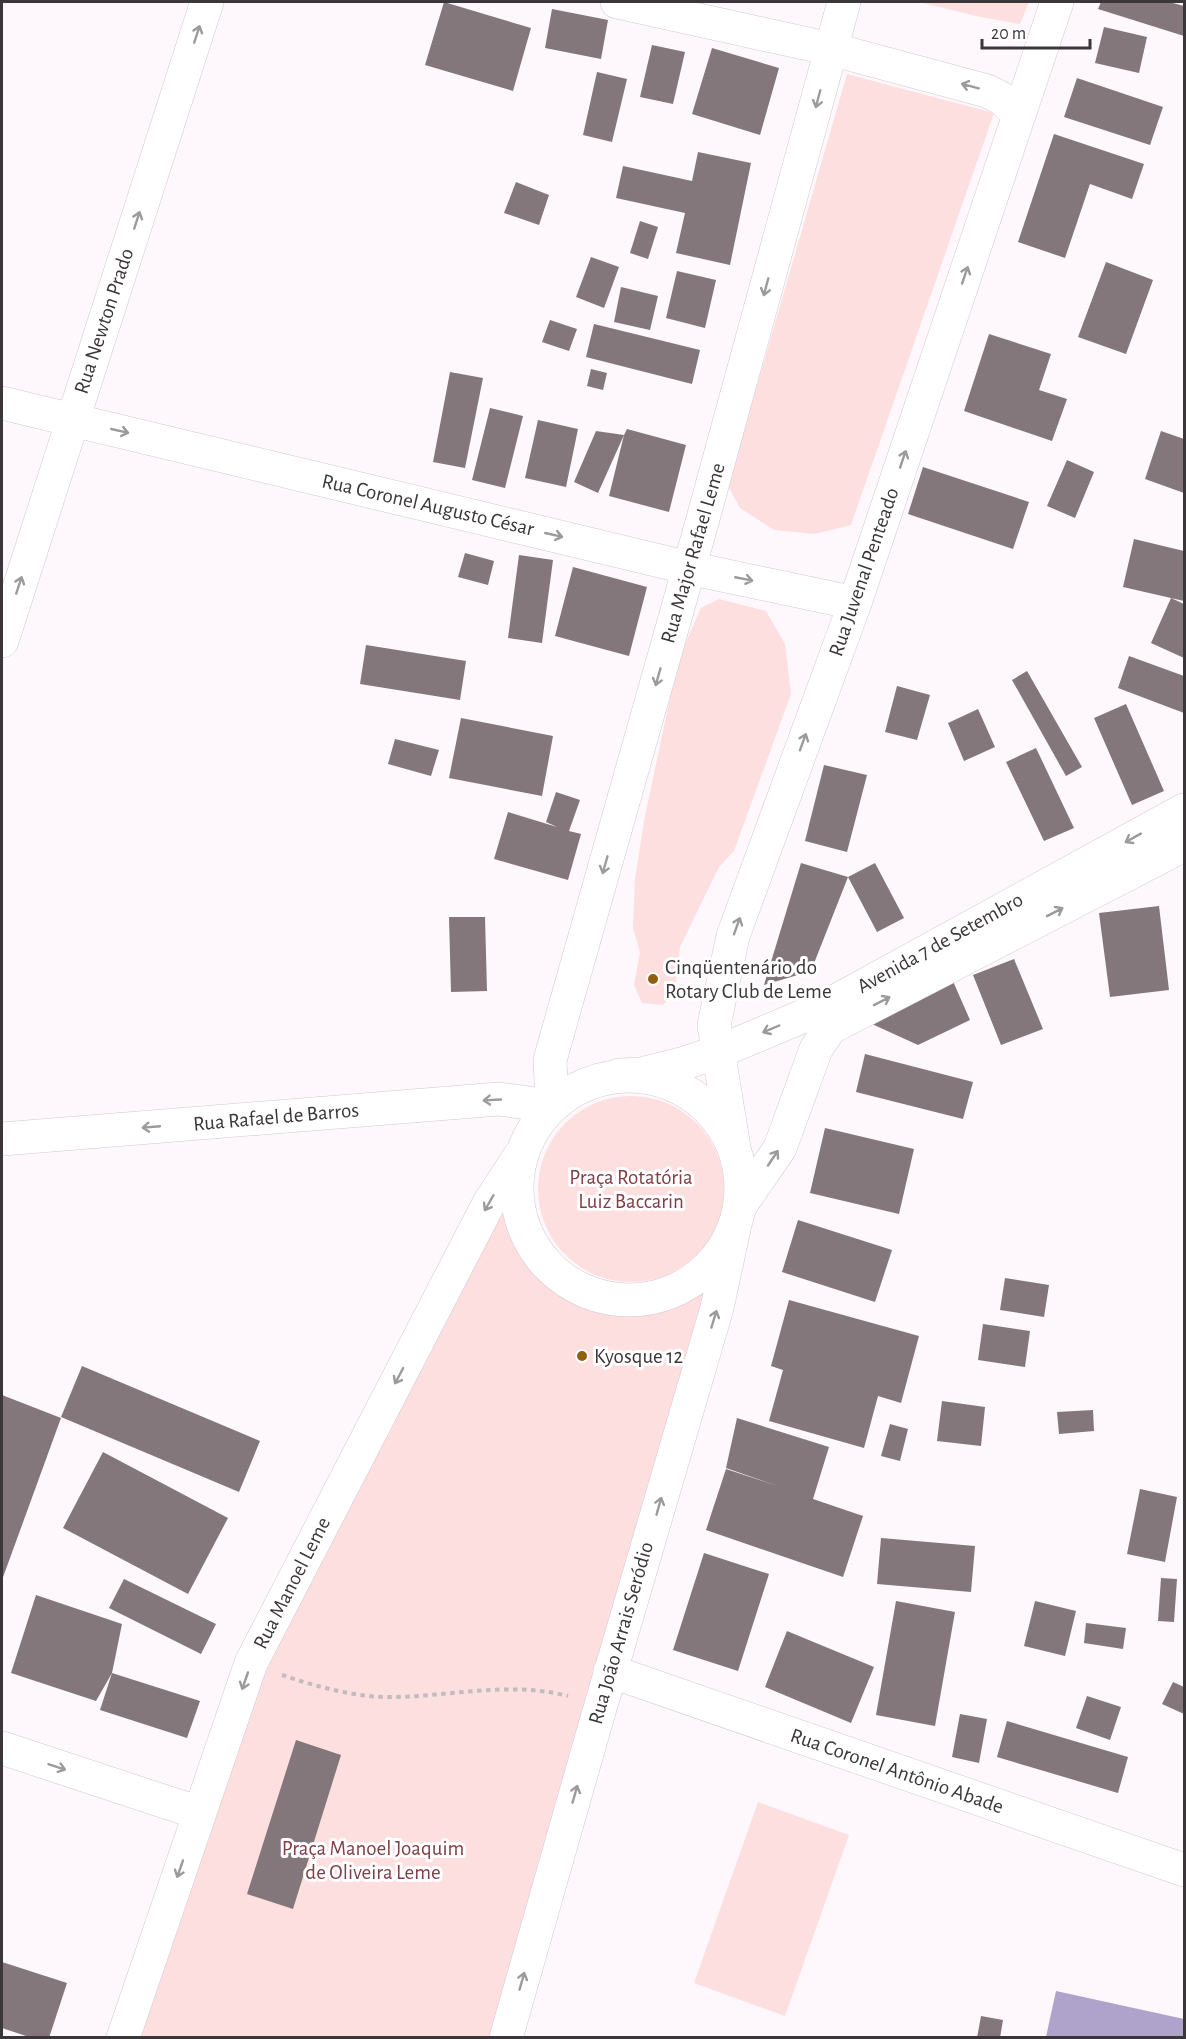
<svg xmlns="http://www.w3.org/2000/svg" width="1186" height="2039" font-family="'Alegreya Sans',sans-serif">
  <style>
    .green { fill: #fddfe0 }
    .water { fill: #afa2cb }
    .building { fill: #83777b }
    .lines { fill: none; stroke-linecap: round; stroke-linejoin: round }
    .minor-casing { stroke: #d3c8cf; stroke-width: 34 }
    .major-casing { stroke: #d3c8cf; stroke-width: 34 }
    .path { stroke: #c2bbbf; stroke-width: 4; stroke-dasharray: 4.5 4.5; stroke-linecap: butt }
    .minor { stroke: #fff; stroke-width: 33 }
    .major { stroke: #fff; stroke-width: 33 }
    .oneway { stroke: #9d9a9c }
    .poi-dot { fill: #925e11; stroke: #fff; stroke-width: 2 }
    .labels { text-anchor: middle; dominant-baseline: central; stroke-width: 6; stroke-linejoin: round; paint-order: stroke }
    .street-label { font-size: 21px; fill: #3b3639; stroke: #fff }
    .poi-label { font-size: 21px; fill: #3b3639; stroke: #fff; text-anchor: start }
    .park-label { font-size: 21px; fill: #803e46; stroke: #fff }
  </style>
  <rect width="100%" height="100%" fill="#fef7fb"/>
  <path class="green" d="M919 2H1029L1020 24 976 16Z
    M847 74 994 113 851 525 814 534 774 530 740 508 728 486Z
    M719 599 766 611 785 644 791 694 734 851 719 867 680 947 675 992 663 1005 642 1003 634 985 640 952 633 928 635 879 644 821 678 660 701 608Z
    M538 1189a93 93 0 1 1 186 0a93 93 0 1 1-186 0Z
    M514 1188 521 1229 532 1253 551 1276 577 1296 613 1300 638 1306 726 1266 507 2037 125 2038 224 1748Z
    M758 1802 849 1835 785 2016 694 1983Z"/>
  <path class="water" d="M1056 1991 1184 2019 1183 2037H1046Z"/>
  <path class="building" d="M444 2 531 28 513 91 425 65Z
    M1101 2H1169L1184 6V36L1098 9Z
    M552 9 608 20 601 59 545 48Z
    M1104 27 1147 37 1139 73 1095 63Z
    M652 45 685 52 673 104 640 97Z
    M712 48 779 68 760 135 692 114Z
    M597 72 627 79 612 142 583 135Z
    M1077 78 1163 107 1150 145 1064 117Z
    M1054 134 1144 164 1132 199 1090 184 1065 258 1018 242Z
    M698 152 751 163 730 265 676 253 685 213 616 198 623 166 692 181Z
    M516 182 549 195 539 225 504 213Z
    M640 221 658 227 648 259 630 253Z
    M591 257 619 267 604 308 576 297Z
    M1106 262 1153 280 1126 354 1078 337Z
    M677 271 716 280 705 328 666 318Z
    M621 287 658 296 650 330 614 322Z
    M550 320 577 329 569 351 542 342Z
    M594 324 700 350 692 384 586 357Z
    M989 334 1051 354 1039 390 1067 399 1052 441 964 411Z
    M591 369 607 373 603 390 587 386Z
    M450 372 483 378 465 468 433 462Z
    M490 408 523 416 505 488 472 480Z
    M538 420 578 429 566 487 525 478Z
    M627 429 686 445 669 512 609 496 624 435 598 493 574 482 596 431 624 435Z
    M1161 431 1184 439V493L1145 479Z
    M1067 460 1094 472 1075 518 1047 506Z
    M923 467 1029 502 1013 549 908 514Z
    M1134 539 1184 551V601L1123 587Z
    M465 553 494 561 488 585 458 577Z
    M519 555 553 560 542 643 508 638Z
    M573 567 647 587 629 656 555 636Z
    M1171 598 1184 604V658L1151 643Z
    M366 645 466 661 460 700 360 684Z
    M1129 656 1184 676V713L1118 688Z
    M1027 671 1082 767 1066 776 1012 680Z
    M897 686 930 695 917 740 885 732Z
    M1126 704 1164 791 1132 805 1094 718Z
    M978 709 995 747 964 761 948 723Z
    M461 718 553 736 542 796 449 778Z
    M395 739 439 750 431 776 388 764Z
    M1036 748 1074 828 1044 841 1006 762Z
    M824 765 867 775 847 852 805 841Z
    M556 792 580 800 569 831 581 834 568 880 494 859 508 812 557 827 546 822Z
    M801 863 848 877 811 971 764 985Z
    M875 863 904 918 877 932 848 877Z
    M1159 906 1169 990 1110 997 1099 913Z
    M449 917H485L487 991 451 992Z
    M1014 959 1043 1029 1001 1045 973 975Z
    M952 979 970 1020 918 1045 861 1019Z
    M865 1054 973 1082 963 1119 856 1092Z
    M825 1128 914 1149 899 1214 810 1193Z
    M798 1220 892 1250 875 1302 782 1272Z
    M1005 1278 1049 1285 1044 1317 1000 1310Z
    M789 1300 919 1336 901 1403 878 1396 864 1448 769 1421 783 1370 771 1366Z
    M983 1324 1030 1331 1025 1367 978 1360Z
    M82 1366 260 1441 239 1492 61 1417Z
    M2 1395 61 1418 2 1580Z
    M942 1401 985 1407 981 1446 937 1441Z
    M1093 1410 1094 1431 1059 1434 1057 1412Z
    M737 1418 829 1447 813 1499 863 1516 843 1577 706 1530 726 1469 778 1486 726 1468Z
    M890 1424 908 1429 900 1461 881 1456Z
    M103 1452 228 1518 188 1594 63 1528Z
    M1140 1489 1177 1497 1165 1562 1127 1554Z
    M881 1538 975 1546 971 1592 877 1584Z
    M704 1553 769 1574 738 1671 673 1650Z
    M1161 1578 1177 1579 1174 1622 1158 1621Z
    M124 1579 216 1624 201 1654 109 1608Z
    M36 1595 122 1624 112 1673 200 1701 187 1738 100 1710 112 1673 96 1701 11 1673Z
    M896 1601 955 1612 935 1726 876 1715Z
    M1035 1601 1076 1611 1065 1656 1024 1646Z
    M1086 1623 1126 1628 1123 1649 1084 1643Z
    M787 1631 874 1667 851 1723 765 1687Z
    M1173 1682 1184 1687V1714L1162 1704Z
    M1087 1696 1121 1707 1110 1740 1076 1728Z
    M960 1714 987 1719 979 1763 952 1757Z
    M1007 1721 1128 1757 1118 1793 997 1757Z
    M296 1740 341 1755 293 1909 247 1894Z
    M2 1962 67 1983 49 2038H32L2 2028Z
    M981 2016 1003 2020 1000 2038H977Z"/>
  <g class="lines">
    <defs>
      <path id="minor" d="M617 2 831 49
        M2 403 689 568 855 603
        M2 641 207 2
        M619 1075 641 1074 685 1063 718 1052 825 1007 1184 810
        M2 1139 499 1099 550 1106
        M740 1206 780 1148 816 1049 830 1028 1184 845
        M610 1671 1184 1870
        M2 1748 199 1813"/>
      <path id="major" d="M831 49 987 91 1001 98 1019 115
        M517 1188a112 112 0 1 1 224 0a112 112 0 1 1-224 0Z
        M552 1104 550 1060 701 526 844 2
        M734 1148 714 1025 733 936 855 603 1057 2
        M123 2038 251 1663 489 1203 521 1154
        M506 2038 596 1722 717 1308 734 1229"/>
    </defs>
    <use href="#minor" class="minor-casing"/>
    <use href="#major" class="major-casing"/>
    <path class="path" d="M282 1675C318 1687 357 1698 395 1697 453 1696 510 1681 568 1696"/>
    <use href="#minor" class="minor"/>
    <use href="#major" class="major"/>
  </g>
  <defs><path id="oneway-shaft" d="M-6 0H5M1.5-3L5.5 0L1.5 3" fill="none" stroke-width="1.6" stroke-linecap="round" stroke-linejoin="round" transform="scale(1.5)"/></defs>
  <g class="oneway">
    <use href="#oneway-shaft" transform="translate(197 34) rotate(-72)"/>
    <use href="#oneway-shaft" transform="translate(970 86) rotate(-165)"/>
    <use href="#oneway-shaft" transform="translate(818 99) rotate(105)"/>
    <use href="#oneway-shaft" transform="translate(137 220) rotate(-72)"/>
    <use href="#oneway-shaft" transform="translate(965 275) rotate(-71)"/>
    <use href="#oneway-shaft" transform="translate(766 287) rotate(105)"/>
    <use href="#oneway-shaft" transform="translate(120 431) rotate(13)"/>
    <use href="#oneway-shaft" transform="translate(903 459) rotate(-71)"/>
    <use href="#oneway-shaft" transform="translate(554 535) rotate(13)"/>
    <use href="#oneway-shaft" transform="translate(744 579) rotate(11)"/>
    <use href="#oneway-shaft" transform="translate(19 585) rotate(-72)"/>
    <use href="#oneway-shaft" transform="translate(658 677) rotate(106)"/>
    <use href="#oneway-shaft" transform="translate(803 742) rotate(-70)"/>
    <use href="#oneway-shaft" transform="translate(1133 838) rotate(151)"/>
    <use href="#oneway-shaft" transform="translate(605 865) rotate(106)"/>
    <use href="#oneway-shaft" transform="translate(1055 912) rotate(-27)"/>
    <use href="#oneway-shaft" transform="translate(737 926) rotate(-70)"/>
    <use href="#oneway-shaft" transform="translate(882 1001) rotate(-27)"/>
    <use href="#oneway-shaft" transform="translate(771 1029) rotate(157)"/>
    <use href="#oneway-shaft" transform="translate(492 1100) rotate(177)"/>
    <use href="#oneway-shaft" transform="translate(151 1127) rotate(175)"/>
    <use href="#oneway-shaft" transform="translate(773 1158) rotate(-56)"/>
    <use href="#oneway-shaft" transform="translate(489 1203) rotate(120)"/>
    <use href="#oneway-shaft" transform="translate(714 1319) rotate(-73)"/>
    <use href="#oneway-shaft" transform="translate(399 1376) rotate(118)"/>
    <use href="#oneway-shaft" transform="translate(659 1506) rotate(-74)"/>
    <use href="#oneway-shaft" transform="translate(245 1681) rotate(109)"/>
    <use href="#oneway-shaft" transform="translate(57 1767) rotate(18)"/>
    <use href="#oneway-shaft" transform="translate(575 1794) rotate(-74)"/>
    <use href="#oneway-shaft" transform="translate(180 1869) rotate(109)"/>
    <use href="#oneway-shaft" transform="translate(522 1981) rotate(-74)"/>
  </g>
  <g class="poi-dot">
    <circle cx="653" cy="979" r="6"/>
    <circle cx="582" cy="1356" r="6"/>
  </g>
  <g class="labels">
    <g class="street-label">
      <text transform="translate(104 321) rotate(-72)">Rua Newton Prado</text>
      <text transform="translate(428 505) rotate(13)">Rua Coronel Augusto César</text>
      <text transform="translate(693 553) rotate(-74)">Rua Major Rafael Leme</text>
      <text transform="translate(864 572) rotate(-71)">Rua Juvenal Penteado</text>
      <text transform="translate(940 943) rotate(-29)">Avenida 7 de Setembro</text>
      <text transform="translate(276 1117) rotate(-5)">Rua Rafael de Barros</text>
      <text transform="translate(292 1583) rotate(-63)">Rua Manoel Leme</text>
      <text transform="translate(621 1633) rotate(-74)">Rua João Arrais Seródio</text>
      <text transform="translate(897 1771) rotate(19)">Rua Coronel Antônio Abade</text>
    </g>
    <g class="poi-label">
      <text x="665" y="967">Cinqüentenário do<tspan x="665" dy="24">Rotary Club de Leme</tspan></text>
      <text x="594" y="1356">Kyosque 12</text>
    </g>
    <g class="park-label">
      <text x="631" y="1177">Praça Rotatória<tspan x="631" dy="24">Luiz Baccarin</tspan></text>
      <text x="373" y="1848">Praça Manoel Joaquim<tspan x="373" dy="24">de Oliveira Leme</tspan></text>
    </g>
  </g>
  <rect width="1186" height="2039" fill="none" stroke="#3b3639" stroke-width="6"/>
  <path d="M982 39v9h108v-9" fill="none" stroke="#3b3639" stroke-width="3"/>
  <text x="991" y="39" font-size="18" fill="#3b3639" stroke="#ffffff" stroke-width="4.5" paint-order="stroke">20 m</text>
</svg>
